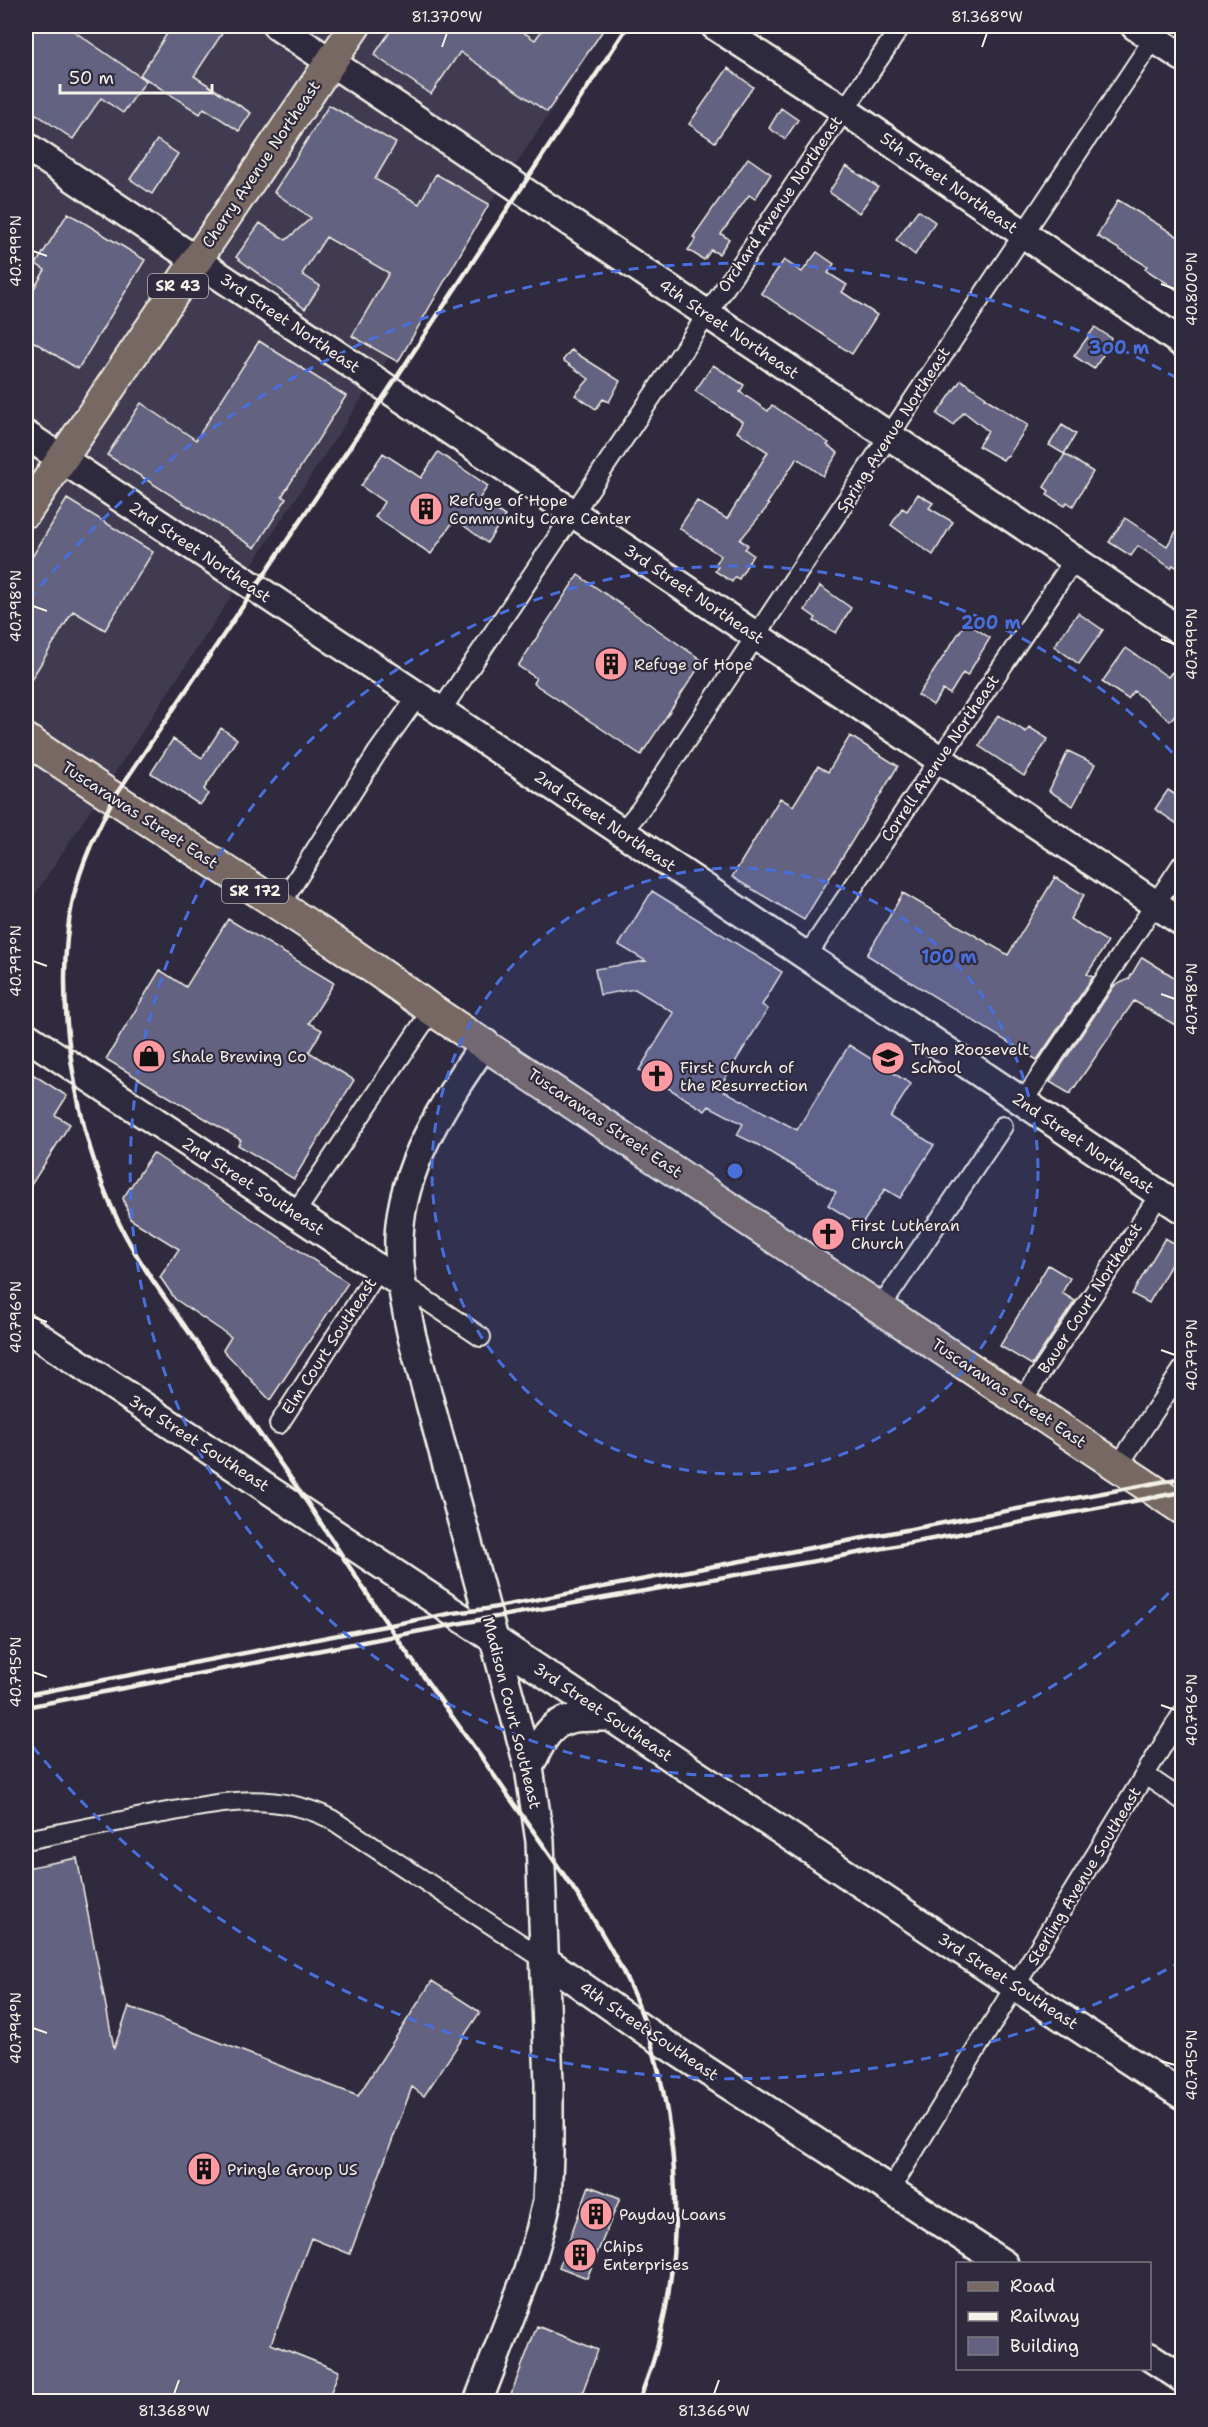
<svg xmlns="http://www.w3.org/2000/svg" width="1208" height="2427" font-family="'Shantell Sans',sans-serif">
  <style>
    .built { fill: #3f3b51 }
    .building { fill: #646280; stroke: #f4f1e8; stroke-width: 1.5 }
    .lines { fill: none; stroke-linecap: round; stroke-linejoin: round }
    .street-casing { stroke: #f4f1e8; stroke-width: 22 }
    .secondary-casing { stroke: #f4f1e8; stroke-width: 32 }
    .primary-casing { stroke: #f4f1e8; stroke-width: 34 }
    .street { stroke: #2f2a3d; stroke-width: 18 }
    .secondary { stroke: #2f2a3d; stroke-width: 27 }
    .primary { stroke: #776864; stroke-width: 30 }
    .rail { stroke: #f4f1e8; stroke-width: 4.5 }
    .ticks { fill: none; stroke: #f4f1e8; stroke-width: 2 }
    .ring { fill: none; stroke: #486fdb; stroke-width: 3; stroke-dasharray: 10 8 }
    .labels { text-anchor: middle; dominant-baseline: central; stroke-width: 4.5; stroke-linejoin: round; paint-order: stroke }
    .shield { fill: #2f2a3d; stroke: #b9b5b5; stroke-width: 1.5 }
    .shield-label { font-size: 15px; font-weight: bold; fill: #f4f1e8 }
    .street-label { font-size: 16px; fill: #f4f1e8; stroke: #2f2a3d }
    .poi-label { font-size: 16px; fill: #f4f1e8; stroke: #2f2a3d; text-anchor: start }
    .centre { fill: #486fdb; stroke: #2f2a3d; stroke-width: 3 }
    .ring-label { font-size: 18px; text-anchor: middle; font-weight: bold; fill: #486fdb; stroke: #2f2a3d; stroke-width: 4.5; stroke-linejoin: round; paint-order: stroke }
    .neatline { fill: none; stroke: #f4f1e8; stroke-width: 2 }
    .ticks-label { font-size: 15px; text-anchor: middle; fill: #f4f1e8 }
  </style>
  <rect width="100%" height="100%" fill="#2f2a3d"/>
  <filter id="ink" filterUnits="userSpaceOnUse"><feTurbulence type="fractalNoise" baseFrequency=".0167" numOctaves="2"/><feDisplacementMap in="SourceGraphic" scale="12" xChannelSelector="R" yChannelSelector="G"/><feConvolveMatrix kernelMatrix="1 2 1 2 8 2 1 2 1" color-interpolation-filters="sRGB"/></filter>
  <g filter="url(#ink)">
    <path class="built" d="M26 26H607L26 908Z"/>
    <path class="building" d="M26 26H66L146 81 123 113 101 98 73 139 26 107Z
      M172 26H227L194 76 251 113 239 131 204 108 200 114 140 75Z
      M394 26H514L535 40 545 26H606L547 112 460 52 431 94 374 55Z
      M728 68 753 87 715 142 689 124Z
      M329 105 396 143 375 179 419 204 436 174 489 204 398 362 352 336 389 273 326 237 302 274 320 286 305 309 236 257 260 223 286 240 311 218 274 192Z
      M781 108 798 120 785 139 769 128Z
      M157 140 178 154 152 194 130 179Z
      M748 158 771 174 755 199 749 195 721 234 729 239 719 254 711 250 704 260 688 250 696 239 693 237Z
      M846 166 878 187 859 213 829 192Z
      M1118 200 1182 239V293L1145 269 1147 266 1097 236Z
      M918 210 935 222 915 255 896 240Z
      M68 213 145 260 78 369 26 337V302L45 270 36 264Z
      M817 252 834 264 828 273 847 285 842 292 877 315 852 354 761 293 784 260 802 272Z
      M1095 327 1111 338 1108 343 1110 344 1094 369 1074 356Z
      M259 341 346 396 282 496 286 499 255 548 107 455 141 403 196 440Z
      M571 350 620 381 609 402 603 399 596 409 575 395 589 379 563 360Z
      M713 365 744 385 740 392 768 411 772 405 829 443 827 445 838 453 823 476 797 458 767 504 769 505 740 540 748 545 745 549 753 555 739 579 735 577 732 582 715 571 718 567 715 565 721 556 679 528 697 501 727 519 768 452 737 432 743 422 695 391Z
      M961 380 986 397 985 398 1028 425 1008 456H1006L1003 460 978 446 988 431 964 412 953 425 937 414Z
      M1062 425 1076 434 1064 454 1049 445Z
      M438 452 488 486 479 499 505 516 487 543 455 519 431 554 375 517 384 502 361 486 383 453 421 478Z
      M1065 454 1093 472 1073 506 1067 502 1065 506 1047 495 1049 491 1044 487Z
      M918 494 933 503 929 508 953 522 933 555 891 525 902 508 907 511Z
      M67 499 153 552 105 630 73 611 26 688V567Z
      M1125 518 1167 546 1182 522V571L1173 565 1171 568 1138 546 1131 556 1109 542Z
      M578 575 703 661 641 755 533 683 536 678 518 666Z
      M820 586 851 608 836 633 814 621 816 618 805 610Z
      M1078 613 1103 630 1079 664 1054 646Z
      M966 622 990 638 967 676 963 673 950 694 943 690 933 705 918 695Z
      M1126 648 1168 677 1172 672 1182 681V706L1170 721 1134 691 1128 699 1102 682Z
      M998 715 1026 732 1029 727 1048 739 1024 776 979 746Z
      M221 728 237 739 204 789 208 794 200 805 151 773 173 739 202 758Z
      M850 736 898 766 804 920 732 877 780 798 793 806 818 766 828 772Z
      M1068 751 1095 764 1073 806 1049 791Z
      M1168 790 1182 799V827L1155 809Z
      M1055 877 1084 895 1070 919 1108 942 1087 974 1093 977 1037 1060 867 955 903 893 1008 955Z
      M652 891 782 972 762 1005 768 1009 719 1088 797 1130 849 1045 911 1084 890 1117 934 1145 900 1198 885 1189 861 1226 828 1205 836 1192 758 1145 737 1135 743 1124 709 1106 705 1111 639 1070 674 1013 635 989 600 995 595 969 646 961 619 945Z
      M228 919 334 983 309 1023 322 1030 309 1052 354 1080 294 1179 238 1145 241 1140 106 1059 160 970 186 987Z
      M1142 957 1182 982V1029L1134 1001 1070 1094 1050 1082 1114 986 1129 979Z
      M26 1070 67 1096 55 1115 70 1124 26 1193Z
      M153 1153 348 1283 270 1400 223 1350 231 1337 175 1299 160 1277 179 1249 130 1219 123 1198Z
      M1165 1238 1181 1247 1149 1303 1132 1294Z
      M1048 1265 1070 1278 1062 1293 1075 1301 1032 1365 1000 1346Z
      M77 1858 114 2048 129 2007 358 2096 432 1981 480 2012 424 2096 412 2087 350 2254 311 2238 271 2344 339 2371 327 2402H26V1868Z
      M589 2186 620 2198 587 2278 559 2267Z
      M537 2326 598 2350 579 2402H508Z"/>
    <g class="lines">
      <defs>
        <path id="street" d="M440 712 901 26
          M622 832 640 810 1162 26
          M279 907 377 753 417 697
          M806 957 1074 560
          M1022 1103 1182 864
          M295 1213 432 1010
          M402 1284 481 1337
          M881 1307 1003 1126
          M1022 1401 1160 1194
          M279 1424 379 1269
          M1118 1466 1182 1370
          M1145 1775 1182 1800
          M26 1840C68 1832 110 1823 152 1815 215 1804 270 1789 331 1819L545 1960
          M890 2190 1182 1714"/>
        <path id="secondary" d="M277 26 1182 632
          M715 26 844 110 1182 343
          M1135 26 1182 57
          M26 146 1182 922
          M26 435 622 832 1182 1209
          M26 1036 402 1284
          M26 1328 1016 1987 1182 2095
          M529 1768C551 1719 558 1716 611 1717
          M545 1960 647 2032 1004 2264
          M1150 2357 1182 2378
          M478 2402 527 2274 540 2231 547 2201 549 2155V2083L540 1841 529 1768 412 1337C405 1304 398 1271 399 1237 402 1164 445 1102 485 1043"/>
        <path id="primary" d="M26 512 355 26
          M26 739C160 831 300 914 432 1010L1182 1509"/>
      </defs>
      <use href="#street" class="street-casing"/>
      <use href="#secondary" class="secondary-casing"/>
      <use href="#primary" class="primary-casing"/>
      <use href="#street" class="street"/>
      <use href="#secondary" class="secondary"/>
      <use href="#primary" class="primary"/>
      <path class="rail" d="M628 26 389 389 113 799C97 831 81 863 73 899 52 996 75 1133 119 1223 137 1260 162 1294 186 1328 222 1380 258 1432 294 1483 326 1530 356 1578 388 1625 426 1682 468 1737 507 1794 558 1867 621 1947 648 2032 680 2136 685 2245 656 2351 652 2368 644 2385 639 2402
        M26 1695 453 1613 486 1609 1182 1478
        M26 1707 467 1622 815 1561 1182 1492"/>
    </g>
  </g>
  <path class="ticks" d="M442 47 447 33M982 47 987 33M33 251 47 256M1161 284 1175 289M33 606 47 611M1161 639 1175 644M33 961 47 966M1161 994 1175 999M33 1317 47 1322M1161 1350 1175 1355M33 1672 47 1677M1161 1705 1175 1710M33 2028 47 2033M1161 2061 1175 2065M174 2394 179 2380M714 2394 719 2380"/>
  <circle cx="735" cy="1171" r="303" fill="#486fdb" fill-opacity=".12"/>
  <g class="ring">
    <circle cx="735" cy="1171" r="303"/>
    <path d="M1181 1580A605 605 0 1 1 1181 762"/>
    <path d="M1182 1961A908 908 0 0 1 29 1742M29 600A908 908 0 0 1 1182 381"/>
  </g>
  <defs>
    <symbol id="building-disc" viewBox="-11 -11 22 22"><circle r="9.5" fill="#ff9aa2" stroke="#2f2a3d"/><path d="M-4-6H4V6H1V3H-1V6H-4ZM-2.5-4.3h1.7v1.8h-1.7ZM.8-4.3h1.7v1.8H.8ZM-2.5-1h1.7V.8h-1.7ZM.8-1h1.7V.8H.8Z" fill="#111"/></symbol>
    <symbol id="shop-disc" viewBox="-11 -11 22 22"><circle r="9.5" fill="#ff9aa2" stroke="#2f2a3d"/><path d="M-5-2.5h2.3a2.7 3.5 0 0 1 5.4 0H5L5.5 6h-11ZM-1.5-2.5h3a1.5 2.3 0 0 0-3 0Z" fill="#111"/></symbol>
    <symbol id="school-disc" viewBox="-11 -11 22 22"><circle r="9.5" fill="#ff9aa2" stroke="#2f2a3d"/><path d="M0-5L7-2L0 1L-7-2ZM-4 1L0 2.5L4 1V4Q0 6-4 4Z" fill="#111"/></symbol>
    <symbol id="church-disc" viewBox="-11 -11 22 22"><circle r="9.5" fill="#ff9aa2" stroke="#2f2a3d"/><path d="M-1.2-6h2.4v3.5h3.3v2.4h-3.3V6h-2.4V-.1h-3.3v-2.4h3.3Z" fill="#111"/></symbol>
  </defs>
  <g fill-rule="evenodd">
    <use href="#building-disc" x="407" y="490" width="38" height="38"/>
    <use href="#building-disc" x="592" y="645" width="38" height="38"/>
    <use href="#shop-disc" x="130" y="1037" width="38" height="38"/>
    <use href="#school-disc" x="869" y="1039" width="38" height="38"/>
    <use href="#church-disc" x="638" y="1057" width="38" height="38"/>
    <use href="#church-disc" x="809" y="1215" width="38" height="38"/>
    <use href="#building-disc" x="185" y="2150" width="38" height="38"/>
    <use href="#building-disc" x="577" y="2195" width="38" height="38"/>
    <use href="#building-disc" x="561" y="2236" width="38" height="38"/>
  </g>
  <g class="labels">
    <g class="shield">
      <rect x="148" y="274" width="60" height="24" rx="4.5"/>
      <rect x="222" y="879" width="66" height="24" rx="4.5"/>
    </g>
    <g class="shield-label">
      <text x="178" y="286">SR 43</text>
      <text x="255" y="891">SR 172</text>
    </g>
    <g class="street-label">
      <text transform="translate(261 164) rotate(-56)">Cherry Avenue Northeast</text>
      <text transform="translate(949 183) rotate(35)">5th Street Northeast</text>
      <text transform="translate(780 204) rotate(-56)">Orchard Avenue Northeast</text>
      <text transform="translate(290 323) rotate(34)">3rd Street Northeast</text>
      <text transform="translate(729 329) rotate(34)">4th Street Northeast</text>
      <text transform="translate(893 430) rotate(-57)">Spring Avenue Northeast</text>
      <text transform="translate(200 552) rotate(34)">2nd Street Northeast</text>
      <text transform="translate(694 594) rotate(34)">3rd Street Northeast</text>
      <text transform="translate(940 758) rotate(-56)">Correll Avenue Northeast</text>
      <text transform="translate(140 815) rotate(33)">Tuscarawas Street East</text>
      <text transform="translate(605 821) rotate(34)">2nd Street Northeast</text>
      <text transform="translate(605 1123) rotate(34)">Tuscarawas Street East</text>
      <text transform="translate(1083 1143) rotate(34)">2nd Street Northeast</text>
      <text transform="translate(253 1186) rotate(33)">2nd Street Southeast</text>
      <text transform="translate(1090 1298) rotate(-57)">Bauer Court Northeast</text>
      <text transform="translate(329 1346) rotate(-57)">Elm Court Southeast</text>
      <text transform="translate(1009 1393) rotate(34)">Tuscarawas Street East</text>
      <text transform="translate(199 1443) rotate(33)">3rd Street Southeast</text>
      <text transform="translate(603 1712) rotate(34)">3rd Street Southeast</text>
      <text transform="translate(512 1713) rotate(76)">Madison Court Southeast</text>
      <text transform="translate(1084 1876) rotate(-59)">Sterling Avenue Southeast</text>
      <text transform="translate(1008 1981) rotate(33)">3rd Street Southeast</text>
      <text transform="translate(649 2031) rotate(34)">4th Street Southeast</text>
    </g>
    <g class="poi-label">
      <text x="449" y="500">Refuge of Hope<tspan x="449" dy="18">Community Care Center</tspan></text>
      <text x="634" y="664">Refuge of Hope</text>
      <text x="911" y="1049">Theo Roosevelt<tspan x="911" dy="18">School</tspan></text>
      <text x="172" y="1056">Shale Brewing Co</text>
      <text x="680" y="1067">First Church of<tspan x="680" dy="18">the Resurrection</tspan></text>
      <text x="851" y="1225">First Lutheran<tspan x="851" dy="18">Church</tspan></text>
      <text x="227" y="2169">Pringle Group US</text>
      <text x="619" y="2214">Payday Loans</text>
      <text x="603" y="2246">Chips<tspan x="603" dy="18">Enterprises</tspan></text>
    </g>
  </g>
  <circle cx="735" cy="1171" r="9" class="centre"/>
  <g class="ring-label">
    <text x="1119" y="354">300 m</text>
    <text x="991" y="629">200 m</text>
    <text x="949" y="963">100 m</text>
  </g>
  <rect width="1208" height="2427" fill="none" stroke="#2f2a3d" stroke-width="66"/>
  <rect x="956" y="2262" width="195" height="108" fill="#2f2a3d" stroke="#7e7a81" stroke-width="1.5"/>
  <rect x="968" y="2282" width="30" height="9" fill="#776864" stroke="#7e7a81" stroke-width="1.5"/>
  <text x="1010" y="2292" font-size="18" fill="#f4f1e8">Road</text>
  <rect x="968" y="2312" width="30" height="9" fill="#f4f1e8" stroke="#7e7a81" stroke-width="1.5"/>
  <text x="1010" y="2322" font-size="18" fill="#f4f1e8">Railway</text>
  <rect x="968" y="2337" width="30" height="18" fill="#646280" stroke="#7e7a81" stroke-width="1.5"/>
  <text x="1010" y="2352" font-size="18" fill="#f4f1e8">Building</text>
  <path d="M60 84v9h152v-9" fill="none" stroke="#f4f1e8" stroke-width="3"/>
  <text x="69" y="84" font-size="18" fill="#f4f1e8" stroke="#2f2a3d" stroke-width="4.5" paint-order="stroke">50 m</text>
  <rect x="33" y="33" width="1142" height="2361" class="neatline"/>
  <g class="ticks-label">
    <text x="447" y="22">81.370°W</text>
    <text x="987" y="22">81.368°W</text>
    <text transform="translate(16 251) rotate(-90)" y="5">40.799°N</text>
    <text transform="translate(1192 289) rotate(-90)" y="5">40.800°N</text>
    <text transform="translate(16 606) rotate(-90)" y="5">40.798°N</text>
    <text transform="translate(1192 644) rotate(-90)" y="5">40.799°N</text>
    <text transform="translate(16 961) rotate(-90)" y="5">40.797°N</text>
    <text transform="translate(1192 999) rotate(-90)" y="5">40.798°N</text>
    <text transform="translate(16 1317) rotate(-90)" y="5">40.796°N</text>
    <text transform="translate(1192 1355) rotate(-90)" y="5">40.797°N</text>
    <text transform="translate(16 1672) rotate(-90)" y="5">40.795°N</text>
    <text transform="translate(1192 1710) rotate(-90)" y="5">40.796°N</text>
    <text transform="translate(16 2028) rotate(-90)" y="5">40.794°N</text>
    <text transform="translate(1192 2065) rotate(-90)" y="5">40.795°N</text>
    <text x="174" y="2416">81.368°W</text>
    <text x="714" y="2416">81.366°W</text>
  </g>
</svg>
